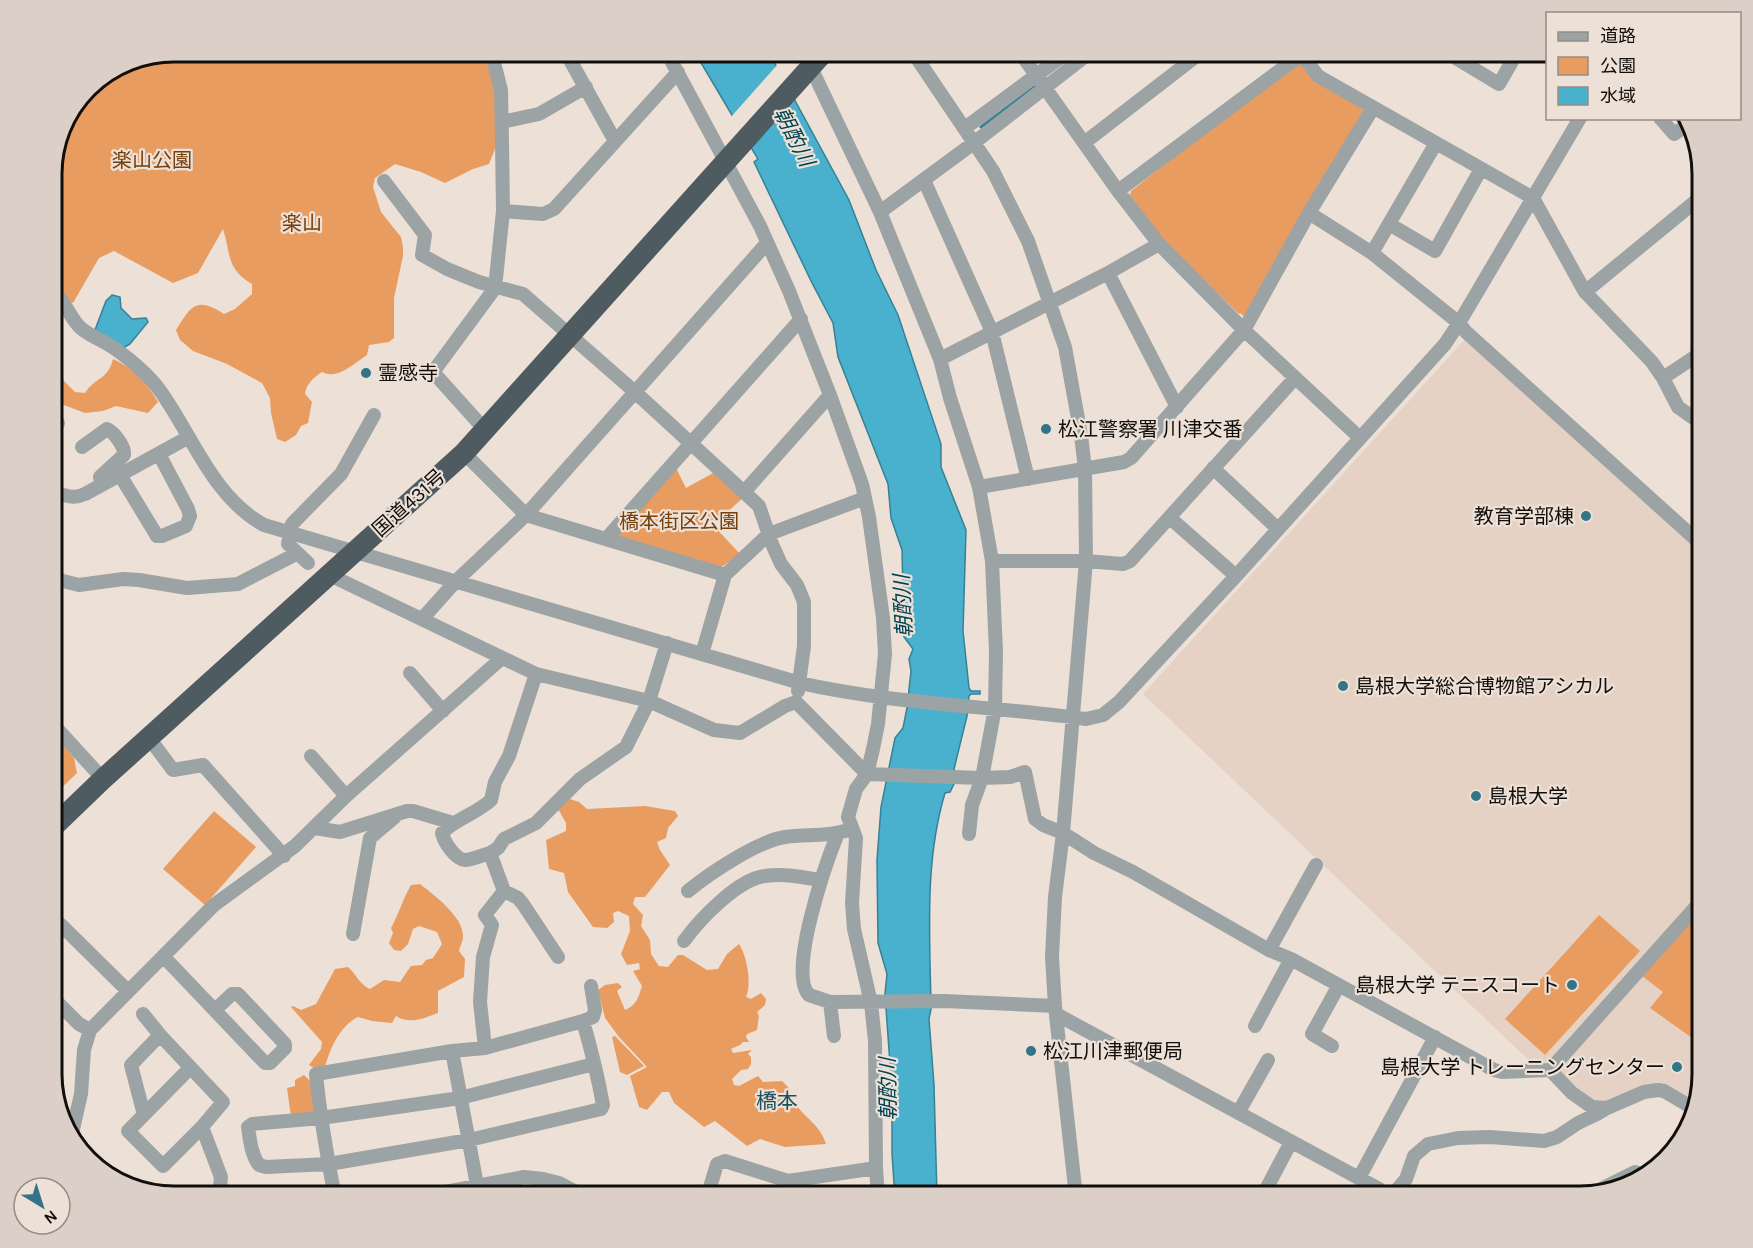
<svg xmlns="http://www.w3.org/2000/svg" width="1753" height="1248" font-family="Karla,'Noto Sans JP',sans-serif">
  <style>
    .built { fill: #e5d2c4 }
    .green { fill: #e99c60 }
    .water { fill: #49b1ce; stroke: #388094; stroke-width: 1.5 }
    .pier { fill: #ece0d7 }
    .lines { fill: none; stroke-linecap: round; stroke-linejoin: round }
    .stream { stroke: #388094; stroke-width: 3 }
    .minor { stroke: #9ca3a5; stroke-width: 14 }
    .highway { stroke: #4e5b60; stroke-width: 21 }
    .poi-dot { fill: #337587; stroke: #ece0d7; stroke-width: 2 }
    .labels { text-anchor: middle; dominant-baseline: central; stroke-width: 4.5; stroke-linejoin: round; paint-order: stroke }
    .park-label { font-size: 20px; fill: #76400d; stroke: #ece0d7 }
    .poi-label { font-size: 20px; fill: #120e0b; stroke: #ece0d7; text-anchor: start }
    .street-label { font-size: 20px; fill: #120e0b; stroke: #ece0d7 }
    .water-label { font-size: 21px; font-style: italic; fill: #004251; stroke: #ece0d7 }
    .neighbourhood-label { font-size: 21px; fill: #1c5160; stroke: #ece0d7 }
    .rim { fill: none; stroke: #120e0b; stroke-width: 3 }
  </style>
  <rect width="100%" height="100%" fill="#ece0d7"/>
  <path class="built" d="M1467 337 1702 554V898L1550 1063 1534 1065 1143 694Z
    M1702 907V1074L1692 1103 1663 1086 1606 1104 1594 1102 1577 1090 1558 1069Z
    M522 1188 546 1190 560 1197H473Z"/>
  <path class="green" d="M174 51H489L496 82 497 144 489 164 473 169 445 183 421 172 395 164 375 178 373 187 381 212 401 237 403 247V256L394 298V338L389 342 369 345 367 355C353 364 338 380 322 372 314 377 306 384 305 394L312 402 308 423 301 426 296 435 285 442 277 439 271 413 270 398 262 383 227 364 193 351 180 340 176 330C191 306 196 296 224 314L235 309 252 294V284C226 269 231 254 223 229L198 273 173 283 114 251 99 258 73 303 51 297V166L64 120 93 82 127 60Z
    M1297 60 1361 106 1365 113 1246 318 1240 313 1239 314 1164 242 1130 195 1131 191Z
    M51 354 56 359 64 381 75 392 85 393C95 377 108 380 113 359 134 368 147 383 158 402L148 413 116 406 103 411 85 413 53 401 51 400Z
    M676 468 686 488 715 472 744 497 713 525 740 554 720 568 618 538 616 534Z
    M51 731 74 758 77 773 51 798Z
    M570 799 579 802 587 809 645 806 675 811 678 816 668 828 666 838 657 842 660 850 670 865 645 897H635L633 904 643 915 641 926 650 940 651 954 659 966 668 967 678 955H683L707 970 718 969 727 954 739 944C747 956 752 984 746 997L751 999 761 993 766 999 765 1005 757 1012 759 1016 757 1030 747 1034 746 1037 749 1042H743L740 1045 731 1049 733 1053 752 1050 748 1054 751 1057V1064L748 1069 741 1070 732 1079 734 1085 739 1086 758 1076 763 1082 782 1081C793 1091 788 1091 794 1101 804 1119 819 1122 826 1144L785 1147 760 1139 747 1146 715 1121 704 1127 674 1103 669 1092H662L647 1110 639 1107 630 1076 647 1067 619 1037 605 1018 598 990 605 985 618 983 622 987 617 991 625 1010C637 1005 638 998 642 986L633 971 640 969 639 963 627 965 621 954 630 931 629 916 618 911 613 913 614 922 607 928 593 927 568 892 564 873 549 869 546 840 566 831V823L557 807Z
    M214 811 256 847 205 905 163 869Z
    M420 884C434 895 464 917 463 937 463 941 460 946 459 951L465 959 464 977 438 991V1013C425 1018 409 1025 396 1016L392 1023 372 1021 358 1017C340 1026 330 1048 325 1067L314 1068 309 1065 321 1049 322 1042 291 1007 293 1006 301 1010 316 1004 335 969 348 967C357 975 359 984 370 989L384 980 400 982 411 966 422 965 426 960 433 958 442 944 437 932 419 926 413 929 408 944 401 951 394 950 389 943 393 933 391 928C399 913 403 899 411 885Z
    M1702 910V1045L1650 1008 1663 992 1642 976Z
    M1599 915 1640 951 1545 1055 1505 1019Z
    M615 1036 644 1066 627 1075 620 1072 612 1037Z
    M304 1075 311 1082 316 1112 291 1117 287 1088 295 1086V1080Z"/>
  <path class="water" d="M694 51H766L774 62 849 200 876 270 898 315 941 444V467L966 530 963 631 969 688 971 691H980V694H971L969 696 967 716 954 769 955 782 950 792 945 793C924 863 930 937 931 1009L929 1019 934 1085 937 1197H895L892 1154V1092L885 994 887 974 878 943 877 860 881 807 895 738 903 728 907 708 911 671 909 659 913 649 904 637 902 550 891 518 888 484 838 357 833 323 812 283 754 162 758 159Z
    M112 295 120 297 121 308 132 319 146 318 148 322 130 344 123 348 95 330 106 301Z"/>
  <path class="pier" d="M778 64 795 98 749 150 730 118Z"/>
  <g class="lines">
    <path class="stream" d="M981 127 1037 85"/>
    <path class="minor" d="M565 51 615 141
      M666 51 760 226 789 291 830 395 862 484 869 517 883 618 885 654 878 724 873 749 867 774 856 789 848 817 856 838 852 903 854 929 871 1003 875 1041 876 1168 878 1197
      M803 51 805 54
      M912 51 993 171 1028 241 1065 347 1081 435 1085 469 1086 561 1063 833 1055 897 1052 957 1055 1006 1076 1197
      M1019 51 1118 191 1159 244 1244 330 1360 438
      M1299 51 1318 76 1533 198 1585 292 1652 362 1663 378 1678 407 1702 424
      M1444 51 1499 84 1518 51
      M1660 118 1674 134 1690 123
      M502 122 539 114 586 87
      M965 128 1069 51
      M1084 143 1203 51
      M924 180 992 332 1028 479
      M384 181 425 235 422 255 447 269 479 282 523 294 635 392 759 506 772 544 781 564 797 585 804 602V646L798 691
      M1118 191 1306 51
      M503 211 543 214 554 209 678 72
      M880 212 975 142 1092 51
      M1309 213 1372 253 1459 323 1466 332 1702 545
      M1389 224 1435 251 1481 169
      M1372 253 1436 143
      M1108 273 1177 407
      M51 290C66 300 70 320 82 329 92 337 104 341 114 348 131 360 149 375 161 392 193 437 213 497 264 525L800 683C893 704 991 706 1086 719L1103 715 1119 702 1236 576 1445 344 1459 323 1580 118
      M1585 292 1702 196
      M940 359 1108 273 1159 244
      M1663 378 1702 352
      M477 421 433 372 495 288 503 211 502 142 501 90 491 51
      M51 430 58 423
      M82 447 107 429C115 433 125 447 124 455L100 477 102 485
      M464 453 526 515 725 575 702 654
      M1213 468 1278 529
      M120 475 157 536H162L186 526 190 516 188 509 159 454
      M979 487 1124 462 1131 458 1244 330 1309 213 1373 108
      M745 491 830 395
      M51 494C64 492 70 501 85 494L189 437
      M1170 518 1236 576
      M607 538 801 319
      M992 561H1086L1123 564 1130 561 1295 378
      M308 563 288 544 292 524 341 474 374 415
      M725 575 769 534 865 498
      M51 578 79 585 123 579 139 580 187 588 238 584 296 554
      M338 579 536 674 649 701 714 730 740 733 785 706 796 702
      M422 619 456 581 526 515 767 243
      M410 673 443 711
      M796 702 867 774 982 778 995 708 996 652 992 561 979 487 950 398 940 359 880 212 815 76 809 70
      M51 722 103 779
      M149 738 173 770 203 765 284 856
      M311 756 346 796
      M315 828 340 832 407 811H413L453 823
      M838 833C827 860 787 973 809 995L830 1002 944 1001 1055 1006
      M969 834 972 805 982 778 1010 777 1025 772 1035 819 1043 825 1063 833 1094 853 1133 872 1269 950 1291 959 1494 1070 1502 1072 1550 1070 1702 900
      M490 853 498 848 504 839 536 823 580 779 626 747 649 701 667 643
      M504 891 518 898 523 904 558 957
      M688 891C710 873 758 841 785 837 805 834 825 837 845 831
      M60 924 128 991
      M353 934 370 838 395 817
      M684 941C700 919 738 879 765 876 784 873 802 877 820 880
      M1269 950 1316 865
      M163 956 265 1063H270L285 1048V1044L238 994H232L215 1010
      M51 996 79 1024 90 1030
      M830 1002 834 1036
      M143 1014 160 1035 223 1102 202 1127 221 1177 219 1197
      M1056 1014 1379 1189 1389 1197
      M583 1021 593 1017 595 1010 591 986
      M1255 1026 1291 959
      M1332 1046 1312 1034 1339 985
      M485 1048 480 1002 483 957 492 925 485 915 504 891 490 853C483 855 472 860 465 860 455 859 444 842 442 833 455 819 476 814 491 800L495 782 509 756 536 674
      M452 1051 477 1185
      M190 1068 128 1131 163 1166 202 1127
      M1550 1070 1572 1093 1592 1107 1607 1108 1644 1092 1658 1090 1664 1091 1691 1107
      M1238 1113 1268 1060
      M144 1115 131 1065 160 1035
      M71 1138 81 1094 84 1050 90 1030 214 905 295 846 346 796 502 658
      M1359 1178 1435 1037
      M1591 1194 1635 1172 1644 1176
      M335 1197C327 1156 320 1116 316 1074L452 1051 485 1048 583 1021C591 1049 598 1077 603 1105L601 1109 469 1140 329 1164 266 1167 259 1165C251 1154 250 1140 248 1127L252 1124 321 1118 460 1098 594 1064
      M419 1197 524 1177 543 1179 559 1183 574 1191 598 1197
      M707 1197 717 1164 725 1161 788 1181 876 1168
      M1262 1197 1291 1142
      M1391 1197 1406 1179 1414 1156 1428 1144 1458 1138 1490 1137 1544 1141 1557 1137 1578 1123 1597 1114 1607 1108"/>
    <path class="highway" d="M51 829 103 779 464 453 825 51"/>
  </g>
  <g class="poi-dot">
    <circle cx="366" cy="373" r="6"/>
    <circle cx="1046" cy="429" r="6"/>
    <circle cx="1586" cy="516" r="6"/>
    <circle cx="1343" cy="686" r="6"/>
    <circle cx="1476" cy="796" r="6"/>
    <circle cx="1572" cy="985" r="6"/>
    <circle cx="1031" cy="1051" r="6"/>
    <circle cx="1677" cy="1067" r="6"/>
  </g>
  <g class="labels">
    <g class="park-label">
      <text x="152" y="160">楽山公園</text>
      <text x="302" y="223">楽山</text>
      <text x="679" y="521">橋本街区公園</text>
    </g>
    <g class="poi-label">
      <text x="378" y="373">霊感寺</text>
      <text x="1058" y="429">松江警察署 川津交番</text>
      <text x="1574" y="516" text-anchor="end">教育学部棟</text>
      <text x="1355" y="686">島根大学総合博物館アシカル</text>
      <text x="1488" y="796">島根大学</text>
      <text x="1560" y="985" text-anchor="end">島根大学 テニスコート</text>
      <text x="1043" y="1051">松江川津郵便局</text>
      <text x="1665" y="1067" text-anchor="end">島根大学 トレーニングセンター</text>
    </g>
    <g class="street-label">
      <text transform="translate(409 503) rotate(-42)">国道431号</text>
    </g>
    <g class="water-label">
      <text transform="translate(794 137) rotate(63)">朝酌川</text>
      <text transform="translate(903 606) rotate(-93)">朝酌川</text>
      <text transform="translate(888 1089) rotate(-91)">朝酌川</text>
    </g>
    <g class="neighbourhood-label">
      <text x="777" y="1101">橋本</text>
    </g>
  </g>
  <path d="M0 0H1753V1248H0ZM174 62H1580A112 112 0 0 1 1692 174V1074A112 112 0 0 1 1580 1186H174A112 112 0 0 1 62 1074V174A112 112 0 0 1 174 62Z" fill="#dbcfc7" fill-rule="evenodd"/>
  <path class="rim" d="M174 62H1580A112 112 0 0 1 1692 174V1074A112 112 0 0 1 1580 1186H174A112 112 0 0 1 62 1074V174A112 112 0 0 1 174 62Z"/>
  <rect x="1546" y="12" width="195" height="108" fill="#ece0d7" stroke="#958c85" stroke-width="1.5"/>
  <rect x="1558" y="32" width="30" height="9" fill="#9ca3a5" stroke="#958c85" stroke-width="1.5"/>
  <text x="1600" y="42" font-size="18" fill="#120e0b">道路</text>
  <rect x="1558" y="57" width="30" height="18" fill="#e99c60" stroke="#958c85" stroke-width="1.5"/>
  <text x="1600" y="72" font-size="18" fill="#120e0b">公園</text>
  <rect x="1558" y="87" width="30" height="18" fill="#49b1ce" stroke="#958c85" stroke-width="1.5"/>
  <text x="1600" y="102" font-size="18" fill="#120e0b">水域</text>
  <g transform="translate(42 1206) rotate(142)"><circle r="28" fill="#ece0d7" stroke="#958c85" stroke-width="1.5"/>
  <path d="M0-4.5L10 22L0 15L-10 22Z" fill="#337587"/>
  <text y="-9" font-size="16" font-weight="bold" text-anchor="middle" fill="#120e0b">N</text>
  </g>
</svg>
